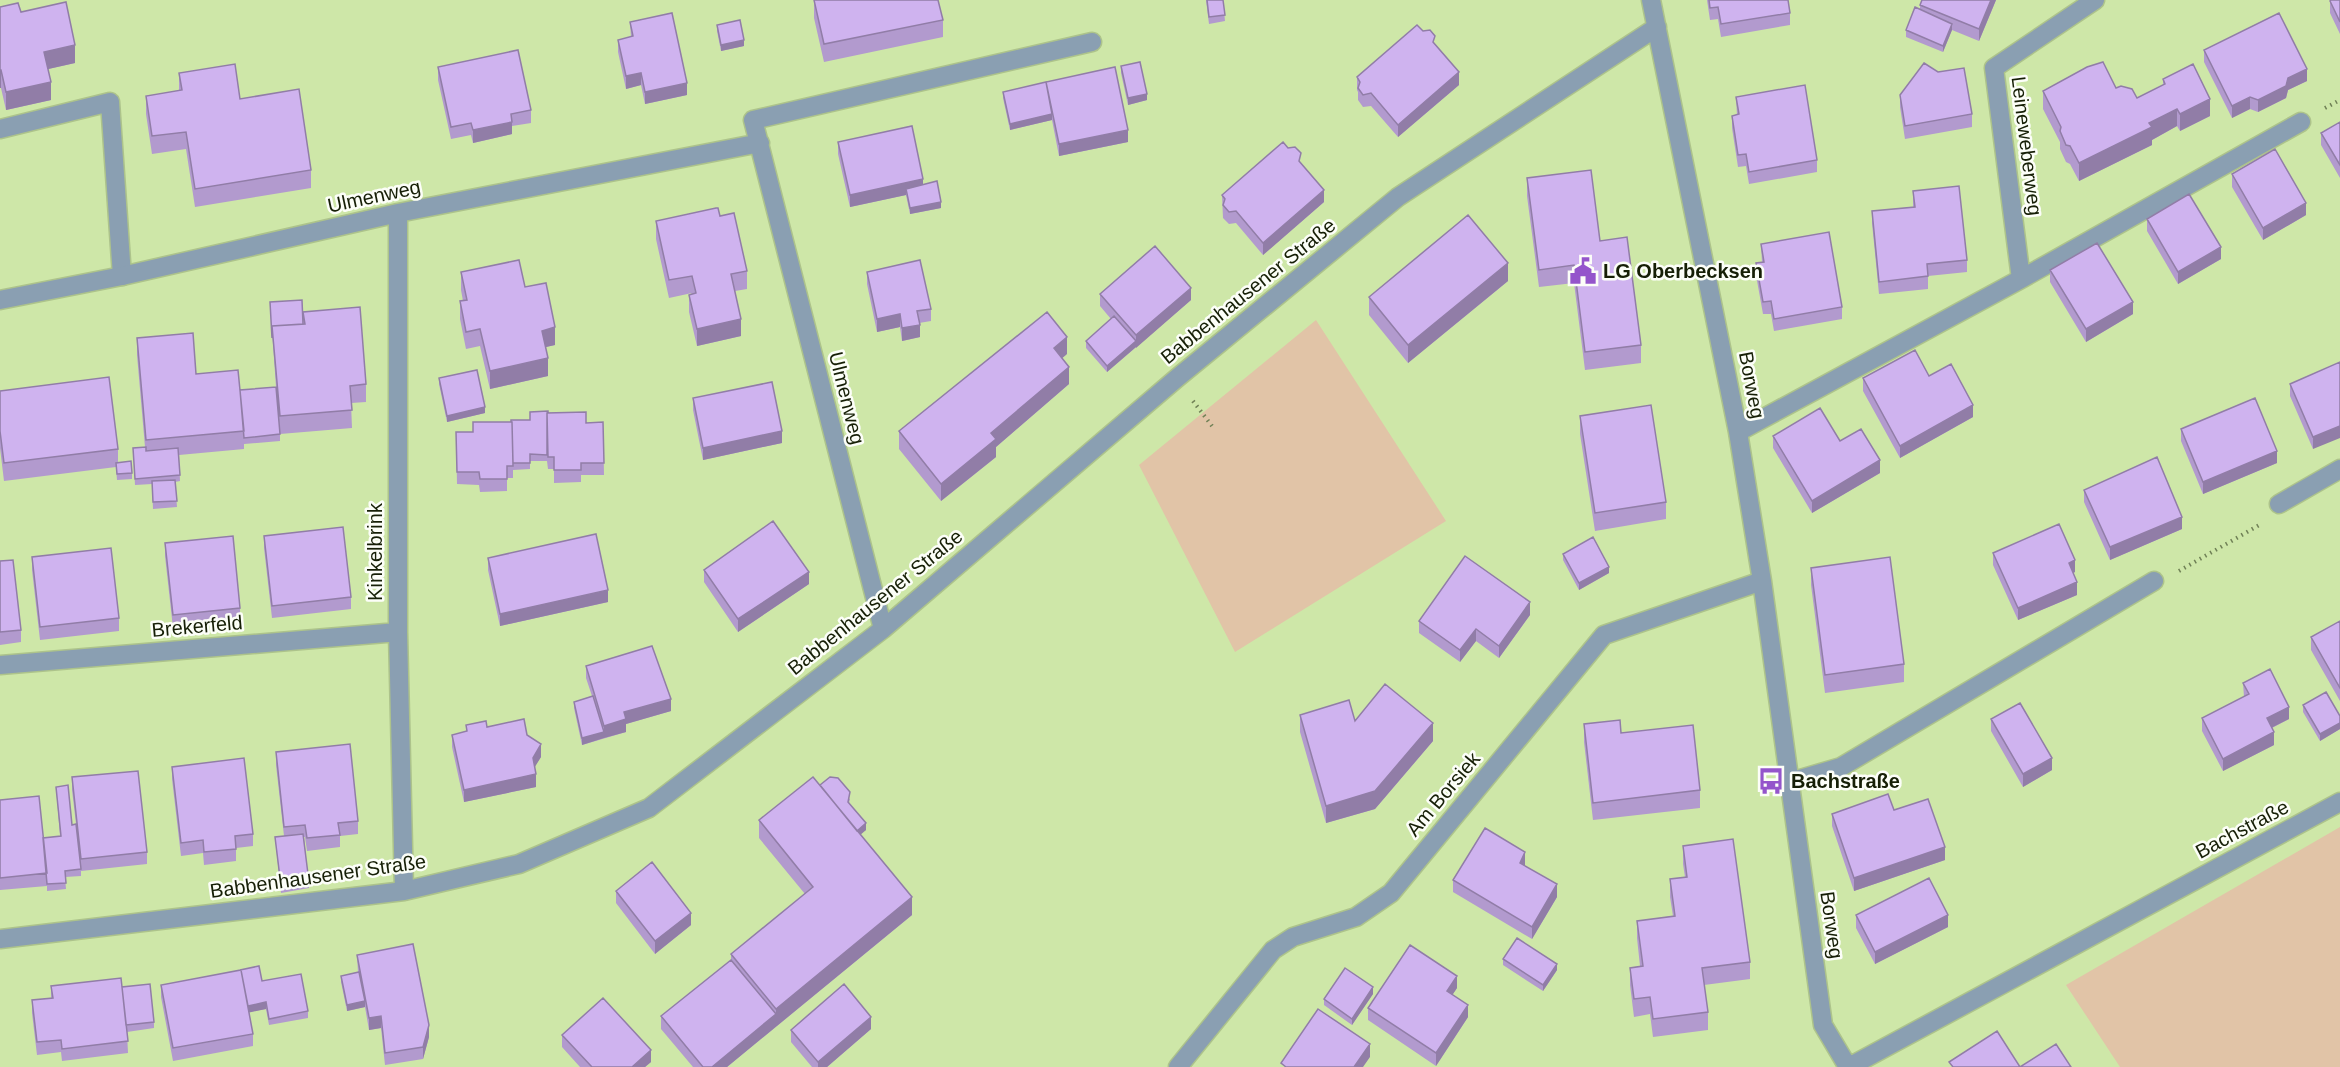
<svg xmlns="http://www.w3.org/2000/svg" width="2340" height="1067" font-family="Helvetica,sans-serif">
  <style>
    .green { fill: #e1c4a7 }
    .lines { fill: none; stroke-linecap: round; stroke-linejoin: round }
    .lane-casing { stroke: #adc38b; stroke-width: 21 }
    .street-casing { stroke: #adc38b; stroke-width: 21 }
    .path { stroke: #708156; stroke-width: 4; stroke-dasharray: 1.5 4.5; stroke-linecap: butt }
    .lane { stroke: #8a9fb2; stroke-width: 18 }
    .street { stroke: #8a9fb2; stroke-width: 18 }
    .wall { fill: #b29ace }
    .shaded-wall { fill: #917da7 }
    .building { fill: #cfb3ef; stroke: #917da7; stroke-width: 1.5 }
    .labels { text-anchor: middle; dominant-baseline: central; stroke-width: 5; stroke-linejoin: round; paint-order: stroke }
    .street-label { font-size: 20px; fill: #161f06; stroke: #fcfef8 }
    .poi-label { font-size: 20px; font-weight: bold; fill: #161f06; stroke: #fcfef8; text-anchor: start }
  </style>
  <rect width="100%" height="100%" fill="#cee7a8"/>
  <path class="green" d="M1316 320 1446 521 1235 652 1139 465Z
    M2340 827V1067H2120L2066 985Z"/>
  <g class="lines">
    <defs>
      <path id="lane" d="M0 129 110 102 122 276
        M2279 504 2340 469
        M1790 782 1841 767 2154 581"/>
      <path id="street" d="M1651 0 1738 432 1762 581 1823 1025 1848 1067
        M398 213V632L404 891
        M2021 279 1994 68 2095 0
        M0 300 122 276 398 213 760 143
        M1738 432 2021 279 2301 122
        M883 629 753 120 1092 42
        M0 665 398 632
        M0 939 404 891 519 864 649 808 883 629 1177 378 1398 197 1657 27
        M1178 1067 1273 950 1293 937 1356 917 1391 893 1604 635 1762 581
        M1849 1067 2340 802"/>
    </defs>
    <use href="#lane" class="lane-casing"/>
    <use href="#street" class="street-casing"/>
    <path class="path" d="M2325 108 2340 100
      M1193 401 1212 426
      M2179 571 2261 524"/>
    <use href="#lane" class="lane"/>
    <use href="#street" class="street"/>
  </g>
  <path class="wall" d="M814 0 943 20V37L824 62 814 18Z
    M1206 0H1223L1225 21 1209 24Z
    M1707 0H1788L1790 13V25L1721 37 1718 19 1710 20Z
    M1922 0H1996L1979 41 1952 30 1943 52 1906 37V30L1920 9V5Z
    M2340 0V34L2330 13V1Z
    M0 7 21 12 75 63 48 69 51 100 6 110 1 88Z
    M630 22 687 95 645 104 641 85 626 89 618 52V40L631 37Z
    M717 25 744 46 721 51 717 31Z
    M1435 45 1459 85 1398 137 1371 106 1363 107 1358 100V92L1357 90V77Z
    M2204 50 2307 81 2288 90 2286 98 2258 112 2250 109 2232 118 2204 62Z
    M1121 66 1147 100 1128 105 1121 73Z
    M438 67 531 110V123L512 126V134L473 143 471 135 451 139 438 80Z
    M1938 72 1972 114V127L1905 139 1900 107V95Z
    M179 73 240 99 311 170V188L195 207 186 149 152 154 146 114V96L179 91Z
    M2163 79 2210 116 2180 131 2177 126 2152 140V145L2079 181 2070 164 2066 162 2060 149V142L2043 109V91L2116 88 2137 98 2163 85Z
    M1046 82 1128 142 1059 156 1052 120 1010 130 1003 98V92Z
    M1736 97 1817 160V172L1749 184 1746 166 1738 167 1732 128V116L1737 115Z
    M2340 122V178L2321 145V133Z
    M838 142 923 184 941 208 910 214 906 195 850 207 838 154Z
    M1301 163 1324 202 1263 255 1236 223 1229 224 1223 218 1222 195Z
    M2232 174 2306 215 2263 240 2232 187Z
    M1527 178 1600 241 1641 345V363L1585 370 1574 283 1539 287 1527 196Z
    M1913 191 1967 260V272L1928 276V289L1879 294 1872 223V211L1913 207Z
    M720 216 747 271V289L735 291 741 336 697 346 689 312V295L692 293 669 298 656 239V221Z
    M2147 219 2221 259 2178 284 2147 231Z
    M1761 244 1842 307V319L1774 331 1771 314H1763L1756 275V263L1762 262Z
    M2050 270 2133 314 2086 342 2050 282Z
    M461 272 525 287 555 345 545 347 548 376 490 389 480 346 466 349 460 319V301H463L461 290Z
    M867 272 931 309V321L919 323 920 337 902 341 900 327 877 332 867 284Z
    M1508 281 1408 363 1369 315V297Z
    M1100 294 1191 300 1107 372 1086 348V341L1111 319 1100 306Z
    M270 302 303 320 366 384V402L351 403 352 428 280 434V441L244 444V449L179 455 180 481 175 482 177 507 153 509 152 484 135 485 133 448 145 447 137 355V338L196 374 240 390 276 387Z
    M1067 354 1062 358 1069 384 996 447V457L941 501 899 449V431Z
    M2340 362 2313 449 2290 396V384Z
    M1929 376 1973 417 1900 458 1863 391V378Z
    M439 378 485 413 447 422 439 384Z
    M0 391 118 449V462L132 473V479L117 480 116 467 4 481 0 448Z
    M693 398 782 443 703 460 693 410Z
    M548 413 586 423 603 422 604 475H581V482L554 483V469H548L547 461H530V469L513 470V478H507V491L480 492 479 485 457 484 456 432H473L511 422 530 420Z
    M1580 416 1666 502V519L1595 531 1580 434Z
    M2181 429 2277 463 2203 494 2181 441Z
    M1773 436 1840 441 1880 473 1812 513 1773 448Z
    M2084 490 2182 529 2110 560 2084 502Z
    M264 536 351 597V609L272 618 264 548Z
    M165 543 240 608V620L173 628 165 556Z
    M1993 553 2075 572 2073 573 2077 595 2018 620 1993 565Z
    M1563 554 1609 573 1579 590 1563 560Z
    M32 557 119 618V631L40 640 32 570Z
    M488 558 608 602 500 626 488 570Z
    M0 561 21 630V642L0 645Z
    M1811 568 1904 664V682L1825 693 1811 585Z
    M704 570 809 584 738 632 704 582Z
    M1530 615 1499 658 1476 641 1460 662 1419 633V621Z
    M2340 621V701L2311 650V637Z
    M586 666 671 711 626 724V732L582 745 574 708V702L592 696 586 678Z
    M2243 683 2289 719 2272 728 2274 745 2223 771 2202 731V718L2244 697Z
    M2303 705 2340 716V729L2320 741 2303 712Z
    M1300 715 1433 741 1375 809 1326 823 1300 732Z
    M1991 719 2052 770 2023 787 1991 731Z
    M1584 724 1621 733 1700 790V808L1593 820 1584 742Z
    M466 725 487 727 527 735 541 757 534 767 536 787 464 802 452 747V735L466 732Z
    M276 752 358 821V834L340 836V847L307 851 305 837H304L309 888 281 893 275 837 284 836 276 765Z
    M172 767 253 834V846L236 848V861L204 865 203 853 181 856 172 779Z
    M72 777 147 852V864L81 871V876L65 877 66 889 47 891V886L0 890V800L43 838 60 836 56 787 72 825 76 824 72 790Z
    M820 785 850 799 849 803 866 830 860 834 912 915 727 1067H693L661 1029V1016L731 960V954L805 894 759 838V820Z
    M1894 810 1945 860 1854 891 1832 826V814Z
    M1683 846 1750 962V979L1704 985 1708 1012V1030L1653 1037 1650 1014 1634 1017 1630 985V968L1640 966 1637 938V921L1673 916 1670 897V879L1685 877 1683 864Z
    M1525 865V866L1557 897 1532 939 1453 892V880Z
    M616 891 691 925 655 954 616 903Z
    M1856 915 1948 927 1875 964 1856 928Z
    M357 955 429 1037 423 1059 385 1065 381 1028 369 1030 365 1007 347 1011 341 982V976L358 972Z
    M1503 959 1557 970 1543 991 1503 965Z
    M161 985 308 1011V1018L269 1025 266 1009 249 1012 253 1034V1046L173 1061 161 997Z
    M51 986 122 987 154 1022V1028L127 1032 128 1053 62 1061 61 1052 37 1055 32 1013V1000L51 998Z
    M1457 988 1452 995 1468 1017 1436 1066 1368 1020V1008Z
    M1373 994 1352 1025 1324 1005V999Z
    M871 1029 827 1067H812L791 1042V1030Z
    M562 1035 651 1062 645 1067H580L562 1047Z"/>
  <path class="shaded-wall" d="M1991 0H1996L1979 41V29Z
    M1952 24V30L1943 52V46Z
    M744 40V46L721 51V45Z
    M75 45V63L44 70V52Z
    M2307 69V81L2288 90 2286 98 2258 112V100L2288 78Z
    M0 70H1V88H0Z
    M1459 72V85L1398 137V125Z
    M641 73V85L626 89V76Z
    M51 82V100L6 110V92Z
    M687 83V95L645 104V92Z
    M1147 94V100L1128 105V98Z
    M2250 97V109L2232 118V106Z
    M2210 99V116L2180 131V114Z
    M2177 109V126L2152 140V145L2079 181V163L2149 123Z
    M1052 114V120L1010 130V124Z
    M512 122V134L473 143V130Z
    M1128 130V142L1059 156V144Z
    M923 179V191L906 189V195L850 207V195Z
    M1324 190V202L1263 255V243Z
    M941 202V208L910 214V208Z
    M2306 203V215L2263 240V228Z
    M2221 247V259L2178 284V272Z
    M1508 263V281L1408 363V345Z
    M1191 288V300L1136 348V335Z
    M2133 302V314L2086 342V329Z
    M900 314V327L877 332V319Z
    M741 319V336L697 346V329Z
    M920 325V337L902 341V328Z
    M555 327V345L542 348V331Z
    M1067 337V354L1054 365V348Z
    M1136 341V347L1107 372V366Z
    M548 358V376L490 389V371Z
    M1069 367V384L996 447V457L941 501V484L991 433Z
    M1973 405V417L1900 458V446Z
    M485 407V413L447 422V416Z
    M2340 426V438L2313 449V437Z
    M782 431V443L703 460V448Z
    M2277 451V463L2203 494V482Z
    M1880 460V473L1812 513V501Z
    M2182 517V529L2110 560V547Z
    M2075 560V572L2069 575V563Z
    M1609 567V573L1579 590V583Z
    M809 572V584L738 632V619Z
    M2077 582V595L2018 620V608Z
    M608 590V602L500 626V614Z
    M1530 602V615L1499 658V646Z
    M1476 629V641L1460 662V650Z
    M671 699V711L626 724V732L604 738V726L624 712Z
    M2289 707V719L2267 730V718Z
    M1433 723V741L1375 809 1326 823V806Z
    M2340 723V729L2320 741V734Z
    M604 732V738L582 745V738Z
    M2274 732V745L2223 771V759Z
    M541 744V757L533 770V758Z
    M2052 758V770L2023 787V774Z
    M536 774V787L464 802V790Z
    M866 823V830L852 842V835Z
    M1945 847V860L1854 891V878Z
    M1525 852V865L1520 875V863Z
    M1557 884V897L1532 939V927Z
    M912 897V915L727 1067H712L776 1014V1009Z
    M691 913V925L655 954V941Z
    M1948 915V927L1875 964V952Z
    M1557 964V970L1543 991V985Z
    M1457 976V988L1447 1003V991Z
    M1373 987V994L1352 1025V1019Z
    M365 1001V1007L347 1011V1005Z
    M266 1002V1009L247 1013V1006Z
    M1468 1005V1017L1436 1066V1053Z
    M381 1016V1028L369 1030V1018Z
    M871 1017V1029L827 1067H818V1062Z
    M429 1025V1037L423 1059V1047Z
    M1370 1044V1057L1363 1067H1354Z
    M651 1050V1062L645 1067H632Z"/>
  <path class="building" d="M814 0H938L943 20 824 44Z
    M1207 0H1223L1225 15 1209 17Z
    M1709 0H1788L1790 13 1721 24 1718 7 1710 8Z
    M1922 0H1991L1979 29 1920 5Z
    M2331 0H2340V22L2330 1Z
    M66 2 75 45 44 52 51 82 6 92 1 70H0V7L18 3 21 12Z
    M1915 7 1952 24 1943 46 1906 30Z
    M672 13 687 83 645 92 641 73 626 76 618 40 633 36 630 22Z
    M2279 13 2307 69 2288 78 2286 86 2258 100 2250 97 2232 106 2204 50Z
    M740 20 744 40 721 45 717 25Z
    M1417 25 1423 31 1430 30 1435 36 1433 42 1459 72 1398 125 1371 93 1363 95 1358 88 1360 82 1357 77Z
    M518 50 531 110 511 114 512 122 473 130 471 123 451 127 438 67Z
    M1140 62 1147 94 1128 98 1121 66Z
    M2103 62 2116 88 2121 86 2132 89 2137 98 2165 84 2163 79 2193 64 2210 99 2180 114 2177 109 2149 123 2152 127 2079 163 2070 146 2066 145 2060 131 2061 127 2043 91 2087 67Z
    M1924 63 1938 72 1964 68 1972 114 1905 126 1900 95Z
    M235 64 240 99 299 89 311 170 195 189 186 132 152 136 146 96 182 90 179 73Z
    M1115 67 1128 130 1059 144 1046 82Z
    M1046 82 1052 114 1010 124 1003 92Z
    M1805 85 1817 160 1749 172 1746 154 1738 155 1732 116 1739 114 1736 97Z
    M2340 122V165L2321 133Z
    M912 126 923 179 850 195 838 142Z
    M1283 142 1288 148 1295 147 1301 153 1299 161 1324 190 1263 243 1236 211 1229 212 1223 205 1225 199 1222 195Z
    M2275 149 2306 203 2263 228 2232 174Z
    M1591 170 1600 241 1627 237 1641 345 1585 352 1574 265 1539 270 1527 178Z
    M937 181 941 202 910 208 906 189Z
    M1959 186 1967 260 1927 264 1928 276 1879 282 1872 211 1915 207 1913 191Z
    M2189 194 2221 247 2178 272 2147 219Z
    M716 208H718L720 216 734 213 747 271 731 274 741 319 697 329 689 295 696 293 692 276 669 280 656 221Z
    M1468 215 1508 263 1408 345 1369 297Z
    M1829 232 1842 307 1774 319 1771 301 1763 302 1756 263 1764 262 1761 244Z
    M2097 243 2133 302 2086 329 2050 270Z
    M1155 246 1191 288 1136 335 1100 294Z
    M519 260 525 287 546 283 555 327 542 331 548 358 490 371 480 329 466 332 460 301 467 300 461 272Z
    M920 260 931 309 917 311 920 325 902 328 900 314 877 319 867 272Z
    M302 300 303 324 272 326V338L270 302Z
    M360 307 366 384 350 386 352 410 280 416 272 326 305 324 303 312Z
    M1047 312 1067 337 1054 348 1069 367 991 433 996 439 941 484 899 431Z
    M1114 316 1136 341 1107 366 1086 341Z
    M193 333 196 374 238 370 244 431 146 440 137 338Z
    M1915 350 1929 376 1951 364 1973 405 1900 446 1863 378Z
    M2340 362V426L2313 437 2290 384Z
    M477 370 485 407 447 416 439 378Z
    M109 377 118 449 4 463 0 431V391Z
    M772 382 782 431 703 448 693 398Z
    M276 387 280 434 244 438 240 390Z
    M2255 398 2277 451 2203 482 2181 429Z
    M1651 405 1666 502 1595 513 1580 416Z
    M1820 408 1840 441 1861 429 1880 460 1812 501 1773 436Z
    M548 411V413H547V455L530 454V463H513L512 422H511V420H530V412Z
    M586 412V423L603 422 604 463H581V470H554V457H548L547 413Z
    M473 422H512L513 466H507V479H480L479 472H457L456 432H473Z
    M146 447V451L178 448 180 475 135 479 133 448Z
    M2157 457 2182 517 2110 547 2084 490Z
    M131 461 132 473 117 474 116 463Z
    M175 480 177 501 153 502 152 481Z
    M773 521 809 572 738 619 704 570Z
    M2059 524 2075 560 2069 563 2077 582 2018 608 1993 553Z
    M343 527 351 597 272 606 264 536Z
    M596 534 608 590 500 614 488 558Z
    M233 536 240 608 173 615 165 543Z
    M1593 537 1609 567 1579 583 1563 554Z
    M111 548 119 618 40 627 32 557Z
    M1465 556 1530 602 1499 646 1476 629 1460 650 1419 621Z
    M1890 557 1904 664 1825 675 1811 568Z
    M13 560 21 630 0 632V561Z
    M2340 621V688L2311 637Z
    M652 646 671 699 624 712 626 719 604 726 586 666Z
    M2270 669 2289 707 2267 718 2274 732 2223 759 2202 718 2249 694 2243 683Z
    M1385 684 1433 723 1375 791 1326 806 1300 715 1349 700 1355 721Z
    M2326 692 2340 716V723L2320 734 2303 705Z
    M593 696 604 732 582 738 574 702Z
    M2020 703 2052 758 2023 774 1991 719Z
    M524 719 527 735 541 744 533 758 536 774 464 790 452 735 467 731 466 725 486 721 487 727Z
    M1620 720 1621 733 1693 725 1700 790 1593 803 1584 724Z
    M350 744 358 821 338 823 340 835 307 838 305 825 284 827 276 752Z
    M244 758 253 834 235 836 236 849 204 852 203 840 181 843 172 767Z
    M138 771 147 852 81 859 72 777Z
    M813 777 912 897 776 1009 731 954 813 887 759 820Z
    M830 777 838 778 850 792 848 802 866 823 857 831 820 785Z
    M68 785 72 825 76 824 81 869 65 871 66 883 47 884 43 838 61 836 56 787Z
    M1888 794 1894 810 1928 799 1945 847 1854 878 1832 814Z
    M39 796 47 873 0 878V800Z
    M1485 828 1525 852 1520 863 1557 884 1532 927 1453 880Z
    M303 834 309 882 281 886 275 837Z
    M1733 839 1750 962 1702 968 1708 1012 1653 1019 1650 997 1634 999 1630 968 1643 966 1637 921 1675 916 1670 879 1687 877 1683 846Z
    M652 862 691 913 655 941 616 891Z
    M1929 878 1948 915 1875 952 1856 915Z
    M1517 938 1557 964 1543 985 1503 959Z
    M413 944 429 1025 423 1047 385 1053 381 1016 369 1018 357 955Z
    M1410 945 1457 976 1447 991 1468 1005 1436 1053 1368 1008Z
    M731 960 776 1014 712 1067H703L661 1016Z
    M259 966 262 981 301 974 308 1011 269 1019 266 1002 248 1006 241 970H240Z
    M1345 968 1373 987 1352 1019 1324 999Z
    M241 970 253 1034 173 1048 161 985Z
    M359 972 365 1001 347 1005 341 976Z
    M121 978 128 1041 62 1049 61 1040 37 1042 32 1000 53 998 51 986Z
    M150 984 154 1022 126 1025 122 987Z
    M844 984 871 1017 818 1062 791 1030Z
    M603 998 651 1050 632 1067H592L562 1035Z
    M1318 1009 1370 1044 1354 1067H1286L1281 1063Z
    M1997 1031 2020 1067 2056 1044 2071 1067H1953L1949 1062Z"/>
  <defs>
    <symbol id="civic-bare" viewBox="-9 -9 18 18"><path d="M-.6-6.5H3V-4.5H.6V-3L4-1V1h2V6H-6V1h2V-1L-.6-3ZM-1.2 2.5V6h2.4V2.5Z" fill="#9455cb" stroke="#fcfef8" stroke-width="2.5" paint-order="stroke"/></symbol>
    <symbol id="bus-bare" viewBox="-9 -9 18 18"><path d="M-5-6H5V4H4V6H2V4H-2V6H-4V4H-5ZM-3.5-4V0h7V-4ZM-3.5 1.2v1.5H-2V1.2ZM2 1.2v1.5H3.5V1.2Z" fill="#9455cb" stroke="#fcfef8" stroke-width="2.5" paint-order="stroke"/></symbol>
  </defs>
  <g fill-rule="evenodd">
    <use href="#civic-bare" x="1564" y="252" width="38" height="38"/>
    <use href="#bus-bare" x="1752" y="762" width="38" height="38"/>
  </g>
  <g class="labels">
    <g class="street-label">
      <text transform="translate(2027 146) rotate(83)">Leineweberweg</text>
      <text transform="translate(374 196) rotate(-12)">Ulmenweg</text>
      <text transform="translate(1248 291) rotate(-39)">Babbenhausener Straße</text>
      <text transform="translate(1752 385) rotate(79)">Borweg</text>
      <text transform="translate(847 398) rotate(76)">Ulmenweg</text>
      <text transform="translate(375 552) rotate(-90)">Kinkelbrink</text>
      <text transform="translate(875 602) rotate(-39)">Babbenhausener Straße</text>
      <text transform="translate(197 626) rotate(-5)">Brekerfeld</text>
      <text transform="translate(1443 794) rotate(-50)">Am Borsiek</text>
      <text transform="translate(2242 829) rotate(-28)">Bachstraße</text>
      <text transform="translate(318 876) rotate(-8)">Babbenhausener Straße</text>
      <text transform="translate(1832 925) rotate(82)">Borweg</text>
    </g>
    <g class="poi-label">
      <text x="1603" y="271">LG Oberbecksen</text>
      <text x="1791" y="781">Bachstraße</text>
    </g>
  </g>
</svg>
